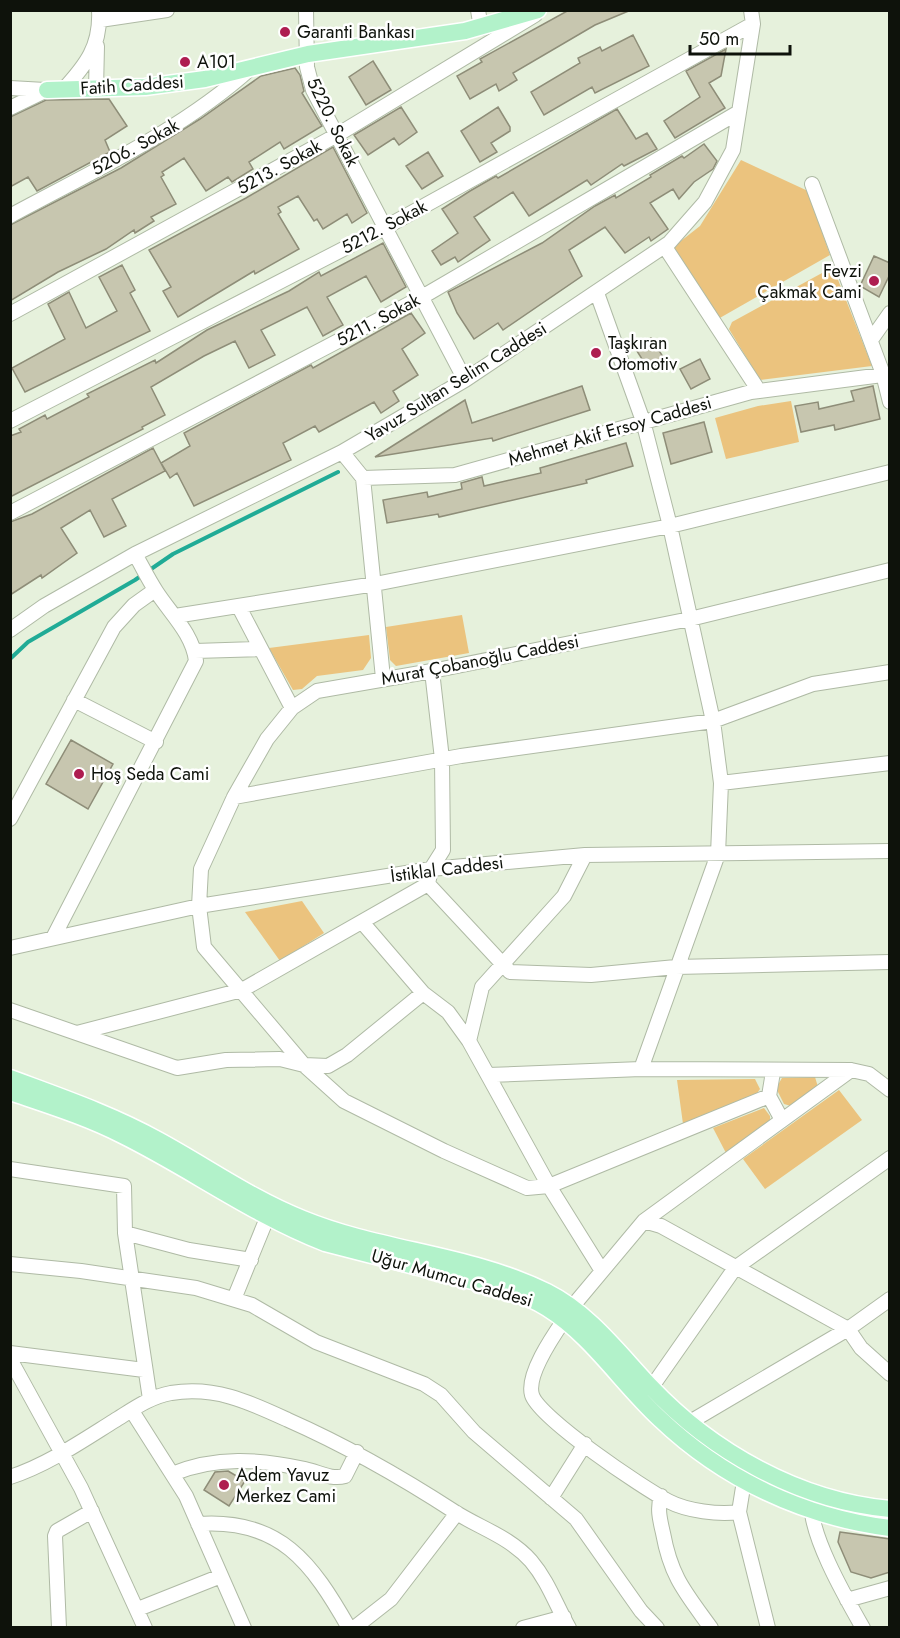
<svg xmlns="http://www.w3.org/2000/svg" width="900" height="1638" font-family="Jost,sans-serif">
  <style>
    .green { fill: #ebc37e }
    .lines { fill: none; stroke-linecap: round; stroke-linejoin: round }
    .stream { stroke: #20ab96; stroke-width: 4 }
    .building { fill: #c7c6af; stroke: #8e8d78; stroke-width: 1.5 }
    .minor-casing { stroke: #afbaa5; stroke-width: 16 }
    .major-casing { stroke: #fff; stroke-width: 19 }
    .minor { stroke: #fff; stroke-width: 14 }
    .major { stroke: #b2f2ca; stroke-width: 16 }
    .poi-dot { fill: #ae1d50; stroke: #fff; stroke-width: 2 }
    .labels { text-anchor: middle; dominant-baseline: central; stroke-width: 5; stroke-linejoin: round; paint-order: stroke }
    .poi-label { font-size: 18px; fill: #0e120b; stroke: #fff; text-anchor: start }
    .street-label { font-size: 18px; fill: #0e120b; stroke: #fff }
  </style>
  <rect width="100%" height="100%" fill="#e6f1dc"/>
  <path class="green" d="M741 160 808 191 830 255 718 319 672 248 700 226Z
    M833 267 872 366 760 380 729 329 732 322Z
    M791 401 799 442 726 459 715 418 758 406Z
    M462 615 469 653 396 666 390 660 386 627Z
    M369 635 371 658 363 670 317 676 302 689 293 690 269 648Z
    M302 901 324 933 280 961 245 912Z
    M815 1077 818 1087 791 1106 784 1104 776 1088 782 1078Z
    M755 1079 760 1089 755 1096 683 1124 677 1080Z
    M839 1090 862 1120 765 1189 743 1159Z
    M764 1108 770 1116V1120L726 1153 713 1128Z"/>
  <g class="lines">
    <path class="stream" d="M10 659 28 642 135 580 173 554 338 472"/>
  </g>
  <path class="building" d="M569 10H631L595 25 513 73 517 80 499 91 496 84 470 99 457 76 482 62 480 59Z
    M633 35 649 66 595 93 592 87 544 115 531 92 580 63 578 58 600 47 602 51Z
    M726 49 721 76 709 83 725 108 675 138 664 121 700 97 686 71Z
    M373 61 391 90 366 105 349 77Z
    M295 68 300 75 304 91 302 93 322 126 284 149 280 142 249 162 253 169 232 182 228 177 206 191 184 158 162 172 164 175 161 177 176 204 151 217 154 221 135 233 134 230 106 249 58 272 10 301V225L121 168 200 119 261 76Z
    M109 99 127 126 105 140 110 152 37 191 28 177 10 187V117L46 100Z
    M401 107 417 132 399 145 394 138 368 155 354 135Z
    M498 107 510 127V131L491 143 497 152 480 162 461 131Z
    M617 109 636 139 647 133 657 149 624 166 622 164 591 185 587 180 529 216 513 192 474 217 490 240 458 262 455 257 441 265 432 251 458 233 442 209 470 191 496 176 498 178Z
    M704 144 717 161 713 169 694 182 679 199 673 189 650 203 668 229 651 241 649 237 625 253 605 227 569 250 582 276 503 330 498 323 474 339 457 313 448 292 542 243 595 206 615 195 616 198 651 177 650 175 682 156 684 158Z
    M333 147 367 213 352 223 347 214 323 229 317 219 314 221 298 196 278 207 281 212 278 214 299 249 255 274 254 271 178 317 163 291 171 287 149 250 246 198Z
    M428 152 443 176 422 189 406 166Z
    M383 243 406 287 381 302 366 276 327 297 343 325 323 336 307 307 261 330 275 355 249 368 235 341 204 356 151 387 165 415 142 427 143 429 10 497V436L21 432 19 429 45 415 47 419 89 397 87 394 155 360 156 363 207 330 289 291 319 272 321 276Z
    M874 256 890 263V274L879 297 860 286Z
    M122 265 135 290 130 293 150 331 25 392 12 368 65 339 48 304 69 292 86 328 117 311 99 277Z
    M411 313 425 333 402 349 418 375 393 391 399 401 381 413 374 402 319 432 315 426 283 443 291 460 194 506 177 473 170 478 161 463 190 446 184 433 311 365 313 368Z
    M651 338 665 360 649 370 635 348Z
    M700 359 710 379 691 389 680 369Z
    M582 386 590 410 493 441 492 438 375 457 465 400 472 423Z
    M873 386 880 419 835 430 834 425 801 432 795 406 818 402 819 409 854 401 851 391Z
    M704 422 712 452 671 464 663 433Z
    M626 443 633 466 586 480 587 483 439 517 438 514 387 523 383 500 427 492 428 497 462 489 461 483 482 477 484 486 541 473 540 468Z
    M153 448 165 471 112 499 126 526 104 537 90 510 61 528 77 553 42 578 41 575 10 595V522L32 514Z
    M71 740 113 764 88 809 46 784Z
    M228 1471 245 1481 229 1506 204 1490 215 1472Z
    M840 1532 890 1539V1572L871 1578 851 1572 838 1542Z"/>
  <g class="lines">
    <defs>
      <path id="minor" d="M306 10 307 67 313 90 465 380
        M478 10 481 28
        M100 20 167 10
        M10 88 45 90
        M96 89 97 46
        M63 90C86 65 101 46 99 10
        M10 108 47 90
        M812 184 883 374 890 402
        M10 216C93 171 181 131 251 68
        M665 247 759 391
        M597 293 643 421 670 526 713 721 721 783 718 854 641 1069
        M10 314 337 135 535 15
        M871 340 890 313
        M10 421 386 227 753 24
        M342 452 363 478 455 475 751 392 890 374
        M363 478 383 678
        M10 513 422 297 739 112
        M239 607 292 708
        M175 616 375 584 670 526 890 472
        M10 630 44 606 135 554 342 452 465 380 669 243 705 202 733 150 753 24 751 10
        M195 651 260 649
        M432 671 442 759 443 850 431 869 428 884 510 972 591 975 676 967 890 962
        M74 700 156 742
        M721 783 890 763
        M234 797 461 756 713 721 813 684 890 672
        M10 819 114 627 134 605 155 590
        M362 922 423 993 448 1012 469 1041 549 1186 602 1271
        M53 938 196 661C193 634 170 613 156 591 148 579 142 566 135 554
        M10 948 199 906 431 869 585 855 890 851
        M10 1010 177 1068 226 1060 280 1059 304 1065 328 1066 347 1055 423 993
        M77 1033 242 990 428 884
        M469 1041 482 987 564 896 585 855
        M773 1072 769 1096 782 1120
        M488 1075 641 1069 851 1070 869 1074 890 1090
        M769 1096 549 1186 527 1188 444 1151 344 1101 304 1065 204 947 199 906 201 869 234 797 267 739 292 708 317 691 432 671 690 619 890 570
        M10 1169 124 1186 125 1233 150 1399
        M644 1221 661 1226 848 1329 861 1348 890 1374
        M125 1233 189 1250 251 1260
        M10 1264 81 1271 196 1288 252 1305 316 1342 424 1384 441 1395 474 1432 576 1519 641 1611 657 1628
        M234 1299 267 1218
        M572 1307 644 1221 851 1070
        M564 1320C553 1336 526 1375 532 1395 539 1418 643 1488 668 1501 687 1511 719 1515 739 1512
        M10 1353 144 1370
        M10 1359 81 1488 145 1628
        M651 1388 735 1268 890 1158
        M132 1411 186 1496 244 1628
        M690 1422 848 1329 890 1299
        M172 1474C216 1456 259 1459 305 1469 319 1472 331 1480 345 1476L357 1452
        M10 1477C47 1465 82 1441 114 1421 132 1410 149 1397 171 1393 216 1386 249 1402 288 1420 347 1446 401 1477 455 1512 480 1528 510 1537 531 1561 548 1581 556 1605 569 1628
        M744 1481 739 1512 768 1628
        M661 1496C657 1509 660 1520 663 1533 671 1577 685 1592 711 1628
        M551 1498 585 1444
        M812 1501C807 1531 847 1600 863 1628
        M198 1524C280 1518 312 1563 349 1628
        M847 1600 890 1588
        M138 1609 221 1576
        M59 1628 55 1536 57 1531 92 1511
        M354 1628 391 1599 457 1513
        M523 1628 564 1617"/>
      <path id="major" d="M47 90 145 87 205 79 308 54 465 31 538 10
        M10 1078C61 1097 111 1114 158 1140 206 1166 252 1199 303 1219 381 1251 471 1254 547 1292 589 1313 618 1352 650 1386 711 1451 799 1501 890 1509
        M10 1092C48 1105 87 1117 122 1135 191 1169 253 1215 325 1243 369 1254 413 1266 457 1277 487 1285 520 1291 547 1308 592 1336 621 1383 660 1419 723 1479 803 1517 890 1528"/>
    </defs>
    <use href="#minor" class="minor-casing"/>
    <use href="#major" class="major-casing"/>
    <use href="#minor" class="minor"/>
    <use href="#major" class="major"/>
  </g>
  <g class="poi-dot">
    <circle cx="285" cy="32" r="6"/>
    <circle cx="185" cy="62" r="6"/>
    <circle cx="874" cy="281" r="6"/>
    <circle cx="596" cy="353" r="6"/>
    <circle cx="79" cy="774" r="6"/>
    <circle cx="224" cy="1485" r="6"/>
  </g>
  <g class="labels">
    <g class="poi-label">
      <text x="297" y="32">Garanti Bankası</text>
      <text x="197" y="62">A101</text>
      <text x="862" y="271" text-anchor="end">Fevzi<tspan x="862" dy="21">Çakmak Cami</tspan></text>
      <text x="608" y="343">Taşkıran<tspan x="608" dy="21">Otomotiv</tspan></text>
      <text x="91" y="774">Hoş Seda Cami</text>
      <text x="236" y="1475">Adem Yavuz<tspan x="236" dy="21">Merkez Cami</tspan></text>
    </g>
    <g class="street-label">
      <text transform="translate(132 85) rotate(-4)">Fatih Caddesi</text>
      <text transform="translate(333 122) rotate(64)">5220. Sokak</text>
      <text transform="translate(135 147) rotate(-29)">5206. Sokak</text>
      <text transform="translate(279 167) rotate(-29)">5213. Sokak</text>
      <text transform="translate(384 227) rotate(-28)">5212. Sokak</text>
      <text transform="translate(378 320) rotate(-28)">5211. Sokak</text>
      <text transform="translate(456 382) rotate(-32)">Yavuz Sultan Selim Caddesi</text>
      <text transform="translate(610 431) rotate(-16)">Mehmet Akif Ersoy Caddesi</text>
      <text transform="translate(480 660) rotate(-11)">Murat Çobanoğlu Caddesi</text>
      <text transform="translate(447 869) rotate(-7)">İstiklal Caddesi</text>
      <text transform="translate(452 1278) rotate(16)">Uğur Mumcu Caddesi</text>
    </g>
  </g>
  <rect width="900" height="1638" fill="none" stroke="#0e120b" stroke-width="24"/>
  <path d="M690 45v9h100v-9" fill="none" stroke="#0e120b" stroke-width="3"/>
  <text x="699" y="45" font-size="18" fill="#0e120b" stroke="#ffffff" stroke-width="4.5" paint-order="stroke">50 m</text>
</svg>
